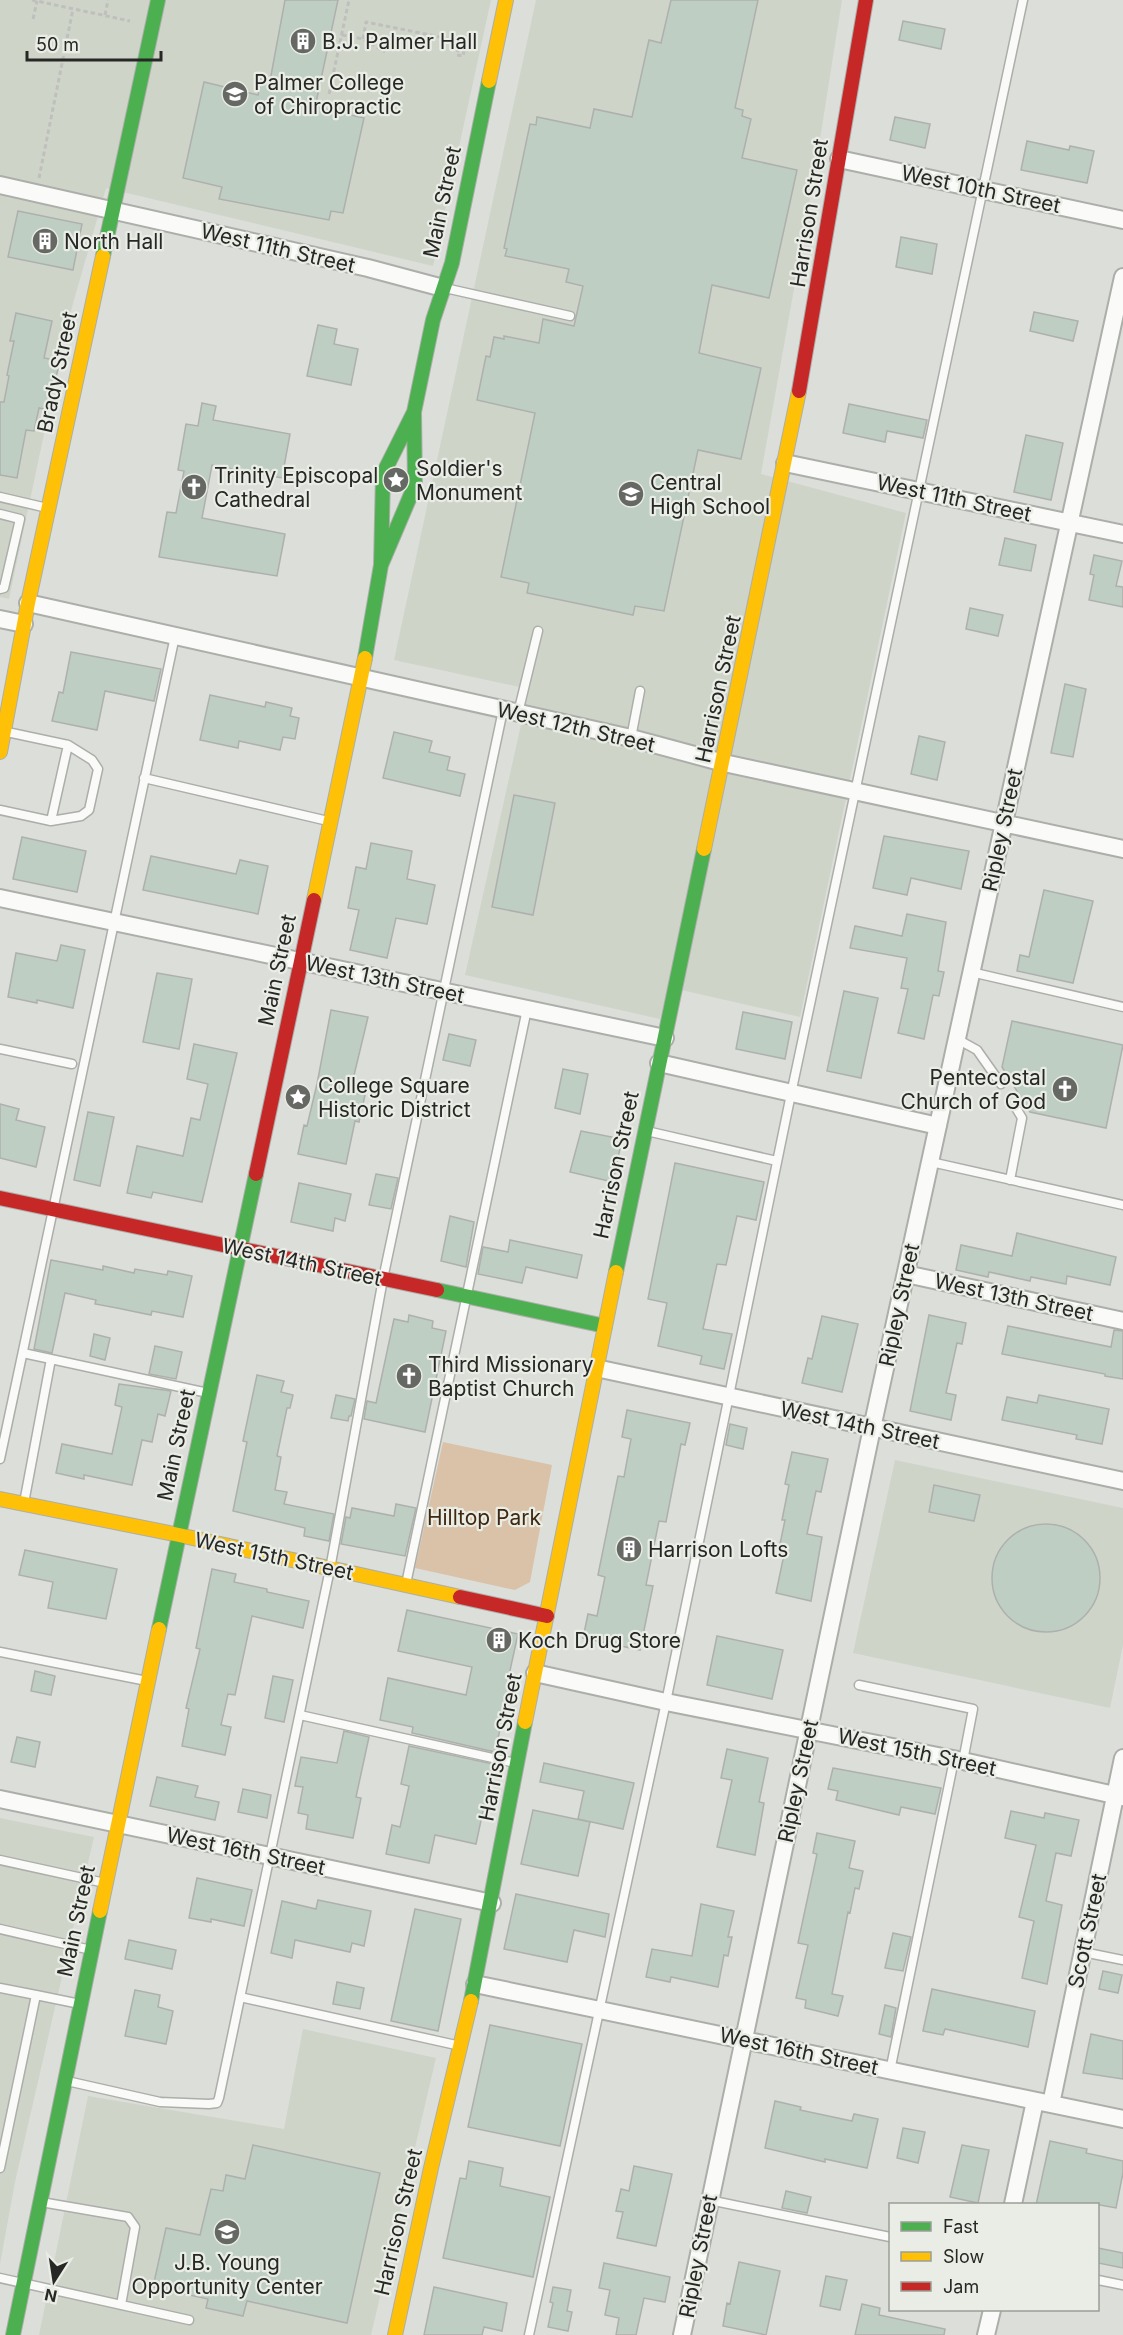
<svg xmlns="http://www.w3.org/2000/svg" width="1123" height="2335" font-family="Inter,sans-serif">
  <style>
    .built { fill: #cfd4c9 }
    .green { fill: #dac2a9 }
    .building { fill: #becec3; stroke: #aeb0ae; stroke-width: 1.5 }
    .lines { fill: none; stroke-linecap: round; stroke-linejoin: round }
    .lane-casing { stroke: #acaeaa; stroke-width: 11 }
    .street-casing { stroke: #acaeaa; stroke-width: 20 }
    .fast-casing { stroke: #acaeaa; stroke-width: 16 }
    .slow-casing { stroke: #acaeaa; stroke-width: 16 }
    .jam-casing { stroke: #acaeaa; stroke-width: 16 }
    .path { stroke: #bfbfbd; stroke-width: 3; stroke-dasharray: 4.5 3; stroke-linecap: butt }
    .lane { stroke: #fafaf9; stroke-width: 8 }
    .street { stroke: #fafaf9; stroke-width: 16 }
    .fast { stroke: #4caf50; stroke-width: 14 }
    .slow { stroke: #ffc107; stroke-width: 14 }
    .jam { stroke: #c62828; stroke-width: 14 }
    .labels { text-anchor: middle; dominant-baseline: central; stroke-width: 4.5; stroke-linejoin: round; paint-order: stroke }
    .poi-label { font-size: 21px; fill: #272825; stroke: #e9ede5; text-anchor: start }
    .street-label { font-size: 21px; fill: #272825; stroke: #e9ede5 }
    .park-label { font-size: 21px; fill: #402810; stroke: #e9ede5 }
  </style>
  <rect width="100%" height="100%" fill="#dcded9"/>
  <path class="built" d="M0 0H491L433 266 106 188 68 321 9 599 0 597Z
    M536 0H842L815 171 761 474 906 513 800 1017 668 987 660 1019 465 975 529 689 394 660Z
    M895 1460 1123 1508V1645L1110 1708 853 1653Z
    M0 1818 94 1837 15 2182 0 2264Z
    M303 2029 436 2058 371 2335H39L88 2096 284 2129Z"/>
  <path class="green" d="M443 1442 552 1465 530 1582 515 1590 415 1568Z"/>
  <path class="building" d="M285 0H338L315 107 364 118 343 213 331 211 329 220 219 199 222 187 183 178 204 82 258 95 261 79 270 81Z
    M671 0H758L735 108 743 110 742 116 751 119 742 158 797 170 769 298 712 285 699 353 761 368 741 459 698 450 664 611 635 606 633 615 527 593 529 583 501 577 535 413 477 400 486 356 490 357 494 337 504 339V336L539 343 543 319 574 326 583 286 566 282 569 269 505 256 507 249 504 248 530 124 536 125 537 117 590 128 594 109 632 117 649 40 661 43Z
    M903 21 945 29 941 49 899 40Z
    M895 117 930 124 925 148 890 140Z
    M1027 141 1069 150 1070 146 1094 151 1087 183 1021 170Z
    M18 211 82 224 73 270 8 257Z
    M901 237 937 244 932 274 896 267Z
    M1034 312 1078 321 1073 341 1030 331Z
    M16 313 52 321 44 358 60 361 48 410 39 408 34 431 26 430 17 478 0 475V402H4L9 376 7 375 14 341H10Z
    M318 325 337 329 334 344 358 349 351 385 307 376Z
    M202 403 216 406 213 420 290 434 282 478 212 465 202 518 285 534 277 576 159 557 167 512 176 513 184 471 178 470 186 424 198 426Z
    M849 404 927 420 923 438 887 431 885 442 843 433Z
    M1026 435 1063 443 1051 500 1014 492Z
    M1005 538 1036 545 1031 571 999 565Z
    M1094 555 1122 561 1116 586 1123 587V607L1089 600 1094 575 1090 574Z
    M970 608 1003 615 998 636 966 629Z
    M71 652 161 669 154 701 105 691 97 730 52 721 59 692 63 693Z
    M1065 684 1086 689 1073 757 1051 753Z
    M210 695 265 707 266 702 292 708 290 716 299 718 295 739 283 737 280 750 239 741 238 748 200 740Z
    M394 732 432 741 429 752 450 757 447 770 465 774 460 796 383 778Z
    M919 736 945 742 937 780 911 774Z
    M514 795 555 803 533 915 492 907Z
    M884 836 969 851 961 889 911 878 907 895 873 888Z
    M22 837 86 851 77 892 13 879Z
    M371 843 412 851 407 879 435 885 427 924 396 918 387 958 350 950 359 910 348 908 356 867 366 869Z
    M151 856 236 874 240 860 268 866 258 914 143 890Z
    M1044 890 1093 901 1073 983 1017 971 1020 955 1029 957Z
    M907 914 946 922 938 971 944 972 939 996 933 995 924 1039 898 1033 908 989 901 988 907 958 850 948 855 926 902 936Z
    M61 945 85 950 73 1008 37 1000V1003L8 997 16 953 57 961Z
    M157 973 192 979 179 1049 143 1042Z
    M844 991 878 998 861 1078 827 1071Z
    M331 1010 368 1017 350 1092 365 1095 359 1122 355 1121 346 1164 298 1154 304 1125 307 1126 317 1084Z
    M743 1012 792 1022 785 1059 736 1049Z
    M1012 1021 1123 1045 1106 1128 1030 1112 1002 1067Z
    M449 1034 476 1040 470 1066 443 1060Z
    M194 1044 237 1053 202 1202 153 1192 151 1198 127 1193 137 1146 183 1156 191 1118 200 1120 208 1084 187 1079Z
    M563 1069 588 1074 580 1114 555 1108Z
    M0 1104 19 1109 16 1120 45 1127 36 1167 0 1158Z
    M88 1112 114 1117 100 1186 74 1180Z
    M581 1131 622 1139 613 1182 570 1172Z
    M675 1163 764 1182 756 1220 737 1216 726 1265 717 1264 703 1329 732 1334 724 1369 700 1364 702 1356 658 1346 667 1303 648 1299Z
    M376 1174 398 1178 391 1209 369 1205Z
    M299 1183 351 1194 345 1221 335 1218 333 1231 291 1222Z
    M450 1216 474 1222 466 1267 441 1261Z
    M1017 1233 1116 1257 1110 1285 1067 1276 1066 1284 1031 1277 1030 1281 989 1272 988 1277 956 1270 961 1245 1012 1256Z
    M510 1240 582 1255 577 1278 526 1267 522 1283 478 1274 483 1247 508 1252Z
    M51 1260 103 1270V1266L134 1273 135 1269 167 1275 168 1271 192 1276 183 1317 152 1311 151 1315 117 1308 95 1304 96 1300 65 1293 52 1353 34 1349Z
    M409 1315 433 1321 432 1328 446 1331 425 1432 364 1419 367 1401 376 1403 394 1319 408 1322Z
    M929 1315 966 1323 962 1344 957 1343 946 1393 956 1395 951 1420 910 1411Z
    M822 1316 858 1324 842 1392 802 1383 808 1358 812 1359Z
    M1008 1326 1111 1347 1114 1330 1123 1331V1379L1105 1376V1374L1002 1354Z
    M94 1334 110 1338 105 1360 90 1356Z
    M155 1346 182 1352 176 1379 149 1374Z
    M257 1375 284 1381 281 1392 293 1395 290 1408H287L277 1456 281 1457 275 1490 287 1492 284 1504 334 1514 329 1541 304 1536 305 1528 233 1511 247 1442 243 1441Z
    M119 1384 171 1391 165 1416 158 1414 152 1442 142 1440 132 1485 84 1475V1479L56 1473 62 1444 112 1454 122 1407 115 1405Z
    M336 1395 355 1399 351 1416H349L348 1421 331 1418Z
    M1039 1395 1109 1409 1102 1444 1076 1439 1077 1435 1002 1420 1007 1397 1037 1403Z
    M627 1410 690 1423 685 1445 681 1444 666 1522 659 1521 646 1585 653 1586 640 1650 583 1638 588 1614 597 1616 605 1577 598 1575 618 1476 624 1477 631 1439 622 1437Z
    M730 1424 747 1428 743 1449 726 1445Z
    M792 1452 828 1459 821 1492 816 1491 807 1534 822 1537 811 1601 776 1593 786 1545 780 1544 785 1520H782L789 1485 785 1484Z
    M934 1485 980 1495 974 1521 929 1512Z
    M396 1504 416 1508 405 1556 341 1544 346 1517 350 1518 352 1508 394 1516Z
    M992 1578a54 54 0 1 1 108 0a54 54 0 1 1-108 0Z
    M25 1550 117 1569 106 1619 48 1608 53 1582 19 1575Z
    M212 1569 236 1574 234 1582 267 1589V1592L309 1601 303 1628 252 1616 235 1695 228 1694 221 1725 231 1727 225 1755 182 1746 189 1709 186 1708 200 1649 196 1648Z
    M407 1610 518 1634 509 1675H512L495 1752 412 1733 413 1727 380 1720 388 1678 466 1695 472 1667 398 1651Z
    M717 1636 783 1650 772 1699 707 1685Z
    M35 1671 55 1676 51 1695 31 1691Z
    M273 1676 293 1680 284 1722 265 1718Z
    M344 1731 369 1737 356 1797 361 1798 353 1838 306 1829 308 1815 298 1813 303 1787 295 1786 301 1757 337 1763Z
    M17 1737 40 1742 35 1767 11 1762Z
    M409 1746 493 1764 476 1844 435 1835 429 1863 386 1854 392 1825 400 1827 409 1786 401 1784Z
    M727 1749 768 1758 759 1802 764 1803 755 1855 717 1847 732 1780 721 1778Z
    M544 1763 634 1783 623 1829 578 1819 584 1791 540 1782Z
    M833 1768 941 1788 935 1814 901 1807 899 1815 836 1800 838 1791 828 1789Z
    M157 1777 198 1786 195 1797 219 1802 215 1820 150 1806Z
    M243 1789 271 1795 267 1818 238 1812Z
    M533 1810 590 1822 578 1876 521 1864Z
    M1011 1811 1044 1818 1045 1813 1079 1820 1071 1856 1056 1853 1046 1901 1062 1905 1047 1984 1022 1978 1034 1921 1019 1917 1036 1845 1005 1838Z
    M817 1833 855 1841 849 1868 863 1871 859 1889 855 1888 850 1913 848 1912 832 1994 843 1996 838 2016 805 2008 806 2000 796 1998 808 1945 798 1943 817 1854 813 1853Z
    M197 1878 252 1890 244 1926 211 1919V1922L189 1918Z
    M516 1894 609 1914 605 1937 574 1930 567 1962 504 1949Z
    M318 1900 371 1911 364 1946 352 1943 350 1952 295 1940 292 1958 271 1953 282 1901 316 1909Z
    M701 1904 734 1911 728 1937H732L728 1956 724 1955 718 1987 671 1977 670 1982 646 1977 652 1949 692 1956Z
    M415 1909 461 1919 438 2031 391 2021Z
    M893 1933 911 1937 903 1971 885 1968Z
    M129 1940 176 1950 172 1969 125 1959Z
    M1103 1971 1122 1975 1118 1993 1099 1989Z
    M337 1982 364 1988 360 2009 333 2004Z
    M932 1989 1035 2011 1028 2047 945 2029 943 2035 923 2031Z
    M135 1990 160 1995 158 2007 173 2011 166 2044 125 2036Z
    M885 2005 896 2008 891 2037 879 2034Z
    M490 2025 582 2044 560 2146 468 2127Z
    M1091 2034 1123 2041V2079L1083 2073Z
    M775 2101 801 2107 800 2110 852 2121 854 2114 878 2119 867 2168 825 2159V2162L765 2148Z
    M903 2128 925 2132 918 2163 897 2158Z
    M1050 2141 1087 2149 1086 2153 1123 2161V2173L1116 2208 1100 2205H1036Z
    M253 2145 380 2173 347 2323 247 2301 243 2316 206 2308 208 2299 153 2287 166 2228 200 2235 211 2189 223 2191 226 2175 245 2179Z
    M962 2145 989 2150 978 2203 950 2197Z
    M469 2161 503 2168 500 2186 550 2197 533 2277 443 2258 460 2178 466 2179Z
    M634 2166 672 2174 656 2246 617 2238 623 2212 616 2211 621 2189 629 2191Z
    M786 2191 811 2197 807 2213 782 2208Z
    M1098 2248 1123 2253V2268L1098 2263Z
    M739 2262 780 2271 766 2335 723 2326 727 2303 730 2304Z
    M604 2263 670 2277 665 2302 644 2298 636 2335H616L619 2318 605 2315 610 2290 599 2288Z
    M826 2276 847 2280 840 2310 820 2306Z
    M434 2287 507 2303 502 2331 484 2327 482 2335H424Z
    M553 2287 571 2290 567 2311 572 2312 568 2331 548 2327 553 2303 550 2302Z
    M862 2304 880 2308 879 2315 945 2329 944 2335H855Z"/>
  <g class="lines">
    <defs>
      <path id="lane" d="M445 288 570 316
        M0 497 43 507
        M0 514 20 519 4 588 0 589
        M518 713 538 631
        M631 738 640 691
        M144 778 328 821
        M0 810 51 821 68 745 7 732
        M51 821 81 816 89 810 98 769 92 760 68 745
        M971 972 1123 1007
        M957 1039 977 1050 1001 1084
        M0 1049 72 1064
        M651 1132 777 1161
        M931 1162 1123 1205
        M1010 1180 1022 1118 1016 1108
        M23 1353 208 1393
        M0 1459 175 636
        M24 1503 51 1359
        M406 1584 527 1009
        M0 1652 147 1681
        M859 1685 973 1709 963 1761
        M300 1715 511 1762
        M0 1860 105 1883
        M0 1929 91 1950
        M1083 1952 1123 1960
        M0 1988 36 1995 0 2168
        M36 1995 80 2004
        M240 1997 456 2045
        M890 2071 954 1760
        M67 2081 160 2102 209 2104 217 2103 219 2098 330 1569 383 1279 503 710
        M709 2200 890 2237
        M41 2202 128 2217 135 2227 121 2305
        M0 2278 189 2320
        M1098 2280 1123 2285
        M529 2335 666 1702 791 1094 1023 0"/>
      <path id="street" d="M839 159 1123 220
        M0 185 368 268 443 288
        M785 463 1123 534
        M28 603 631 738 724 763 1123 849
        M0 619 24 624
        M0 898 665 1038
        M659 1063 938 1126
        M906 1274 1123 1321
        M596 1368 1123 1481
        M535 1673 666 1702 963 1761 1123 1797
        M0 1799 492 1903
        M475 1984 1123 2119
        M1051 2104 1123 1758
        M1013 2204 1035 2101
        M682 2335 872 1428 1123 277
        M986 2335 992 2310"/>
      <path id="fast" d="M103 256 158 0
        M414 412 433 320 452 263 489 81
        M365 658 381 565 383 474 414 412 415 485 381 565
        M616 1272 704 849
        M437 1290 605 1326
        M159 1629 256 1174
        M471 2001 525 1722
        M13 2335 100 1911"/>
      <path id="slow" d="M489 81 506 0
        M0 752 28 603 103 256
        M704 849 799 391
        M314 900 365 658
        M0 1499 179 1535 460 1597
        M525 1722 616 1272
        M100 1911 159 1629
        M395 2335 431 2168 471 2001"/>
      <path id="jam" d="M799 391 866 0
        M256 1174 314 900
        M0 1198 437 1290
        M460 1597 547 1616"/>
    </defs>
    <use href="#lane" class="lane-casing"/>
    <use href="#street" class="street-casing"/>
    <use href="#fast" class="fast-casing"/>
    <use href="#slow" class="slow-casing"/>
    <use href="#jam" class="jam-casing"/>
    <path class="path" d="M32 0 130 21
      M105 15 108 0
      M33 19 37 1
      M342 35 363 39 385 52
      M363 39 366 22 460 41 457 55 463 56 468 32 477 34
      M329 94 349 0
      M39 178 73 9"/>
    <use href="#lane" class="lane"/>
    <use href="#street" class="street"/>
    <use href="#fast" class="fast"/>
    <use href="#slow" class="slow"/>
    <use href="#jam" class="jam"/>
  </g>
  <defs>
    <symbol id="building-disc" viewBox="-11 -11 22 22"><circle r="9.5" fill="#666864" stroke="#e9ede5"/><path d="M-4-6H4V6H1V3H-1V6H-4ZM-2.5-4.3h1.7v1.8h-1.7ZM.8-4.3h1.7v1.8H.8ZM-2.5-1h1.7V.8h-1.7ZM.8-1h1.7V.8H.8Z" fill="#fff"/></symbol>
    <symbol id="university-disc" viewBox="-11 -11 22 22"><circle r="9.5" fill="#666864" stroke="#e9ede5"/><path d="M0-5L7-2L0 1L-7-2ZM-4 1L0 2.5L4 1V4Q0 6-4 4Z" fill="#fff"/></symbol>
    <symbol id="sight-disc" viewBox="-11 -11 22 22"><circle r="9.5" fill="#666864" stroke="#e9ede5"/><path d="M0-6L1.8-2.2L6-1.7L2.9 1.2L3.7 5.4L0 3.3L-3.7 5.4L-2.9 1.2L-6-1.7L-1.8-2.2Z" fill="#fff"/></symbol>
    <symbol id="church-disc" viewBox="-11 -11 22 22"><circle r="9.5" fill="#666864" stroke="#e9ede5"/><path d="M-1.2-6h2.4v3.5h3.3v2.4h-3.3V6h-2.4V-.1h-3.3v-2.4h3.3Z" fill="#fff"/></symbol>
    <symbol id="school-disc" viewBox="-11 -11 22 22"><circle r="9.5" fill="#666864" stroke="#e9ede5"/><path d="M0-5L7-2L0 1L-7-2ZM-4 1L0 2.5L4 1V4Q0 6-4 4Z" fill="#fff"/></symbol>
  </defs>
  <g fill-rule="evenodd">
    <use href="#building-disc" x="288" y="26" width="30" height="30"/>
    <use href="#university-disc" x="220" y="79" width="30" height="30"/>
    <use href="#building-disc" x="30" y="226" width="30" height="30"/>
    <use href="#sight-disc" x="381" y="465" width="30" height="30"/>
    <use href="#church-disc" x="179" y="472" width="30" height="30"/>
    <use href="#school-disc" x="616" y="479" width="30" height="30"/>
    <use href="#church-disc" x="1050" y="1074" width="30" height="30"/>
    <use href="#sight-disc" x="283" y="1082" width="30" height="30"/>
    <use href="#church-disc" x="394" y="1361" width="30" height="30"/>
    <use href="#building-disc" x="614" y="1534" width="30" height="30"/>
    <use href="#building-disc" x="484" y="1625" width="30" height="30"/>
    <use href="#school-disc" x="212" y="2217" width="30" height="30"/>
  </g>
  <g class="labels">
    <g class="poi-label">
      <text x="322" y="41">B.J. Palmer Hall</text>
      <text x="254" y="82">Palmer College<tspan x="254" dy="24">of Chiropractic</tspan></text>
      <text x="64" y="241">North Hall</text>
      <text x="416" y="468">Soldier's<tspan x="416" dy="24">Monument</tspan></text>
      <text x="214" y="475">Trinity Episcopal<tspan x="214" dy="24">Cathedral</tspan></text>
      <text x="650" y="482">Central<tspan x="650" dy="24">High School</tspan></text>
      <text x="1046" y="1077" text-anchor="end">Pentecostal<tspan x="1046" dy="24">Church of God</tspan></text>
      <text x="318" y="1085">College Square<tspan x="318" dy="24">Historic District</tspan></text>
      <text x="428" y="1364">Third Missionary<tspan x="428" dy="24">Baptist Church</tspan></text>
      <text x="648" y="1549">Harrison Lofts</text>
      <text x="518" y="1640">Koch Drug Store</text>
      <text x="227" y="2262" text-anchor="middle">J.B. Young<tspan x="227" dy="24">Opportunity Center</tspan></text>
    </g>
    <g class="street-label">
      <text transform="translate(981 189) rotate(12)">West 10th Street</text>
      <text transform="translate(442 202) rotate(-78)">Main Street</text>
      <text transform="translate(809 213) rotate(-81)">Harrison Street</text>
      <text transform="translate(278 248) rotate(13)">West 11th Street</text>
      <text transform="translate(57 372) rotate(-78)">Brady Street</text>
      <text transform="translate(954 498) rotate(12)">West 11th Street</text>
      <text transform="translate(718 689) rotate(-78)">Harrison Street</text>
      <text transform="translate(576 727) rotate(13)">West 12th Street</text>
      <text transform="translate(1002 830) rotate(-78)">Ripley Street</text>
      <text transform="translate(277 970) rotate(-78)">Main Street</text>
      <text transform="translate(385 979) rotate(12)">West 13th Street</text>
      <text transform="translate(616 1165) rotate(-78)">Harrison Street</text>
      <text transform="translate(302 1262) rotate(12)">West 14th Street</text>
      <text transform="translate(1014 1297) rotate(12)">West 13th Street</text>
      <text transform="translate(899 1305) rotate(-78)">Ripley Street</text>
      <text transform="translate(860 1425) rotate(12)">West 14th Street</text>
      <text transform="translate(176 1445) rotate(-78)">Main Street</text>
      <text transform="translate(274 1556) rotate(12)">West 15th Street</text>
      <text transform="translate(500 1747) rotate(-79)">Harrison Street</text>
      <text transform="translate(917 1752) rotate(12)">West 15th Street</text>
      <text transform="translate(798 1781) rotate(-78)">Ripley Street</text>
      <text transform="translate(246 1851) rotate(12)">West 16th Street</text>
      <text transform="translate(76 1921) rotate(-78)">Main Street</text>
      <text transform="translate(1087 1931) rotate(-78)">Scott Street</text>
      <text transform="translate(799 2051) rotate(12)">West 16th Street</text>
      <text transform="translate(398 2222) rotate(-77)">Harrison Street</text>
      <text transform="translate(698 2256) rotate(-79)">Ripley Street</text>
    </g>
    <g class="park-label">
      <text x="484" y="1517">Hilltop Park</text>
    </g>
  </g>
  <rect x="889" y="2203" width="210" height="108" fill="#e9ede5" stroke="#9b9e98" stroke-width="1.5"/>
  <rect x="901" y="2222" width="30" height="9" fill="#4caf50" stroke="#9b9e98" stroke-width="1.5"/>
  <text x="943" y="2233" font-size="18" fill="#272825">Fast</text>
  <rect x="901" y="2252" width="30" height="9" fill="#ffc107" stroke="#9b9e98" stroke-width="1.5"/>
  <text x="943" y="2263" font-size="18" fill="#272825">Slow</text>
  <rect x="901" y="2282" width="30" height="9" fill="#c62828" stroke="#9b9e98" stroke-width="1.5"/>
  <text x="943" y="2293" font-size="18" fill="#272825">Jam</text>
  <g transform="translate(54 2281) rotate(192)" stroke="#e9ede5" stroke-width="4.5" paint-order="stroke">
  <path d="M0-4.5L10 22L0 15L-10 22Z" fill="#272825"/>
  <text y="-9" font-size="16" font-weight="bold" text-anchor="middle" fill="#272825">N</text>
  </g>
  <path d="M27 51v9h134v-9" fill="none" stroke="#272825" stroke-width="3"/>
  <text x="36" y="51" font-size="18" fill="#272825" stroke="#e9ede5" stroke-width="4.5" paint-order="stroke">50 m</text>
</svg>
